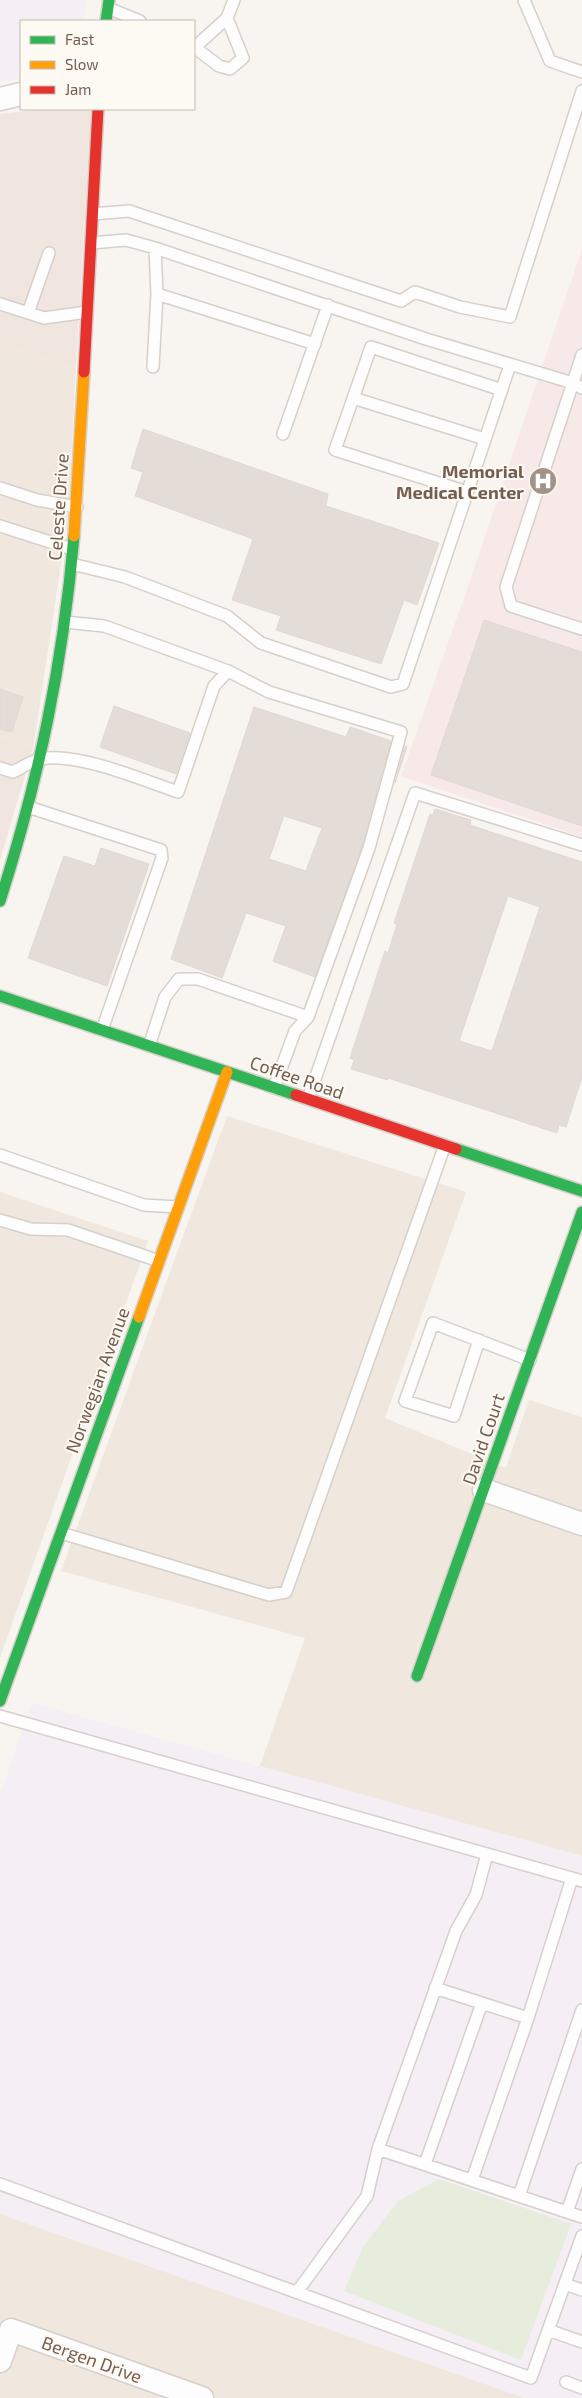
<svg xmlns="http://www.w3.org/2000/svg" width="582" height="2398" font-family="'Exo 2',sans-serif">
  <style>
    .residential { fill: #f0e7de }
    .commercial { fill: #f1e5df }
    .education { fill: #f5eef4 }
    .medical { fill: #f8e9e9 }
    .green { fill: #e6eddc }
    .building { fill: #e4ddd7; stroke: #e0d8d2; fill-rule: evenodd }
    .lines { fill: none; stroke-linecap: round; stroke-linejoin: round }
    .lane-casing { stroke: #d5d0cb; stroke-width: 14 }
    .street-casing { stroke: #d5d0cb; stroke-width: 25 }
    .fast-casing { stroke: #d6d0ca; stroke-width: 14 }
    .slow-casing { stroke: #d6d0ca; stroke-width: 14 }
    .jam-casing { stroke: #d6d0ca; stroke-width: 14 }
    .lane { stroke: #fefdfd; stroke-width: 11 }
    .street { stroke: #fefdfd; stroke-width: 22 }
    .fast { stroke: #30b455; stroke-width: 11 }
    .slow { stroke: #ff9f0a; stroke-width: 11 }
    .jam { stroke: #e5322d; stroke-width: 11 }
    .labels { text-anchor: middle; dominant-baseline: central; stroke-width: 4; stroke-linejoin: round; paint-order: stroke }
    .poi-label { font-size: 18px; font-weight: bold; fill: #745d51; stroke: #fdf9f3; text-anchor: end }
    .street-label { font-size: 18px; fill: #745d51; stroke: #fdf9f3 }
  </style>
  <rect width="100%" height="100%" fill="#f8f4f0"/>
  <path class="residential" d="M0 343 76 368 68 518 33 749 0 737Z
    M227 1116 466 1192 385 1418 506 1468 529 1400 582 1417V1856L260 1766 305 1638 61 1571Z
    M0 1192 148 1241 0 1658Z
    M0 2214 525 2398H0Z"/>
  <path class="commercial" d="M43 109H91L76 368 0 343V114Z
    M0 737 33 749 0 860Z"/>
  <path class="education" d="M0 0H86L84 21H21V78L0 82Z
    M32 1703 582 1856V2398H525L0 2214V1794Z"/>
  <path class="medical" d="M582 249V837L401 776 465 595Z"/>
  <path class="green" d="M439 2179 571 2224 521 2360 344 2291 363 2247 398 2201Z"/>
  <path class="building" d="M143 429 328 494 326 506 439 543 417 605 404 600 381 664 276 630 281 616 232 600 253 539 135 496 143 472 131 468Z
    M484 620 582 652V826L431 775Z
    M0 689 23 697 12 732 0 729Z
    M114 706 190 733 176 774 100 747Z
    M254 707 346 737 350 727 391 741 362 846 315 977 273 961 286 926 246 913 222 978 171 959ZM284 816 322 828 306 871 269 859Z
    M405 746 407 747 395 783Z
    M435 809 471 820 470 825 582 862V1077L566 1127 559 1125 557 1133 388 1078V1080L351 1069 354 1060 350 1058 385 951 388 953 397 924 394 923 430 814 433 815ZM508 896 540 907 492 1051 459 1041Z
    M101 848 149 864 107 986 28 958 64 856 95 866Z"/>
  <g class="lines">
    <defs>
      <path id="lane" d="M524 0 550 61 582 72
        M108 8 140 21
        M194 47 219 66 230 69 243 58 227 18
        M195 47 227 18 234 0
        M92 214 129 211 401 301 415 292 460 307 510 317 582 91
        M91 243 126 240 155 248 426 339 573 383 582 388
        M157 294 315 344
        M0 304 44 318 87 312
        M28 313 49 253
        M582 355 506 587 511 606 582 629
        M153 367 157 294 155 248
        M353 398 485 439
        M283 434 328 305
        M0 488 37 500 77 507
        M467 492 335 450 371 347 502 390
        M0 526 72 549
        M72 564 125 577 227 616 261 643 391 687 403 684 510 365
        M65 622 104 626 228 671 269 692 401 732 369 848 308 1017
        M0 768 13 772C21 768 31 761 40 759 75 751 143 780 178 792L214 686 228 671
        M28 807 161 850 162 858 102 1030
        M149 1046 165 997 179 979H198L308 1017 295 1031 274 1088
        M308 1099 415 793 582 845
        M0 1155 144 1205 178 1207
        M0 1220 31 1229 68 1230 159 1261
        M479 1340 454 1416 405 1401 433 1323 530 1360
        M61 1533 269 1595 286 1592 445 1145
        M0 1716 582 1881
        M435 1988 528 2018
        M378 2149 582 2217
        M425 2164 482 2003
        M472 2180 528 2018 572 1878
        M0 2184 531 2378 582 2236
        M519 2196 582 2010
        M567 2212 582 2169
        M565 2284 582 2290
        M297 2292 367 2196 378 2149 456 1931 476 1895 487 1854
        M548 2330 582 2342
        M566 2382 582 2388"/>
      <path id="street" d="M0 99 21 94
        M484 1490 582 1524
        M0 2361 11 2330 202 2398"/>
      <path id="fast" d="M106 21 109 0
        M0 901C39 779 63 664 74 536
        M0 996 296 1095
        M456 1149 582 1191
        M417 1676 582 1212
        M0 1701 139 1317"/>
      <path id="slow" d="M74 536 84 372
        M139 1317 227 1072"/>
      <path id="jam" d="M84 372 98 109
        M296 1095 456 1149"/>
    </defs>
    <use href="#lane" class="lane-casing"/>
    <use href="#street" class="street-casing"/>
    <use href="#fast" class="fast-casing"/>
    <use href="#slow" class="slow-casing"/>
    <use href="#jam" class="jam-casing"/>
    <use href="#lane" class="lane"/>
    <use href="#street" class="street"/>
    <use href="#fast" class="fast"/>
    <use href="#slow" class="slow"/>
    <use href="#jam" class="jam"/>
  </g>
  <defs>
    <symbol id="hospital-disc" viewBox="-11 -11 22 22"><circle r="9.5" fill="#a29289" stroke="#fdf9f3"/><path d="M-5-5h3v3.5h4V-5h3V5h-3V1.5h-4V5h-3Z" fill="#fff"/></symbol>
  </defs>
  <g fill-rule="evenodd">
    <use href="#hospital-disc" x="527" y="465" width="32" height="32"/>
  </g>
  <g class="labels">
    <g class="poi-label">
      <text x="524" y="471">Memorial<tspan x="524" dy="21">Medical Center</tspan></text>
    </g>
    <g class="street-label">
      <text transform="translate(58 507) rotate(-86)">Celeste Drive</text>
      <text transform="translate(297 1077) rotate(19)">Coffee Road</text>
      <text transform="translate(97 1380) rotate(-70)">Norwegian Avenue</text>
      <text transform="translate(483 1439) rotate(-71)">David Court</text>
      <text transform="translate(92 2359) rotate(20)">Bergen Drive</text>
    </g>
  </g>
  <rect x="20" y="20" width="175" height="90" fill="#fdf9f3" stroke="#c6bbb2"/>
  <rect x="30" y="36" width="25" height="8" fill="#30b455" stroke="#c6bbb2"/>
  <text x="65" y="45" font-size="15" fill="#745d51">Fast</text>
  <rect x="30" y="61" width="25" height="8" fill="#ff9f0a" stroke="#c6bbb2"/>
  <text x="65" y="70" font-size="15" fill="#745d51">Slow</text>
  <rect x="30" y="86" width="25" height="8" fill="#e5322d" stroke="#c6bbb2"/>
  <text x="65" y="95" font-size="15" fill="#745d51">Jam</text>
</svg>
